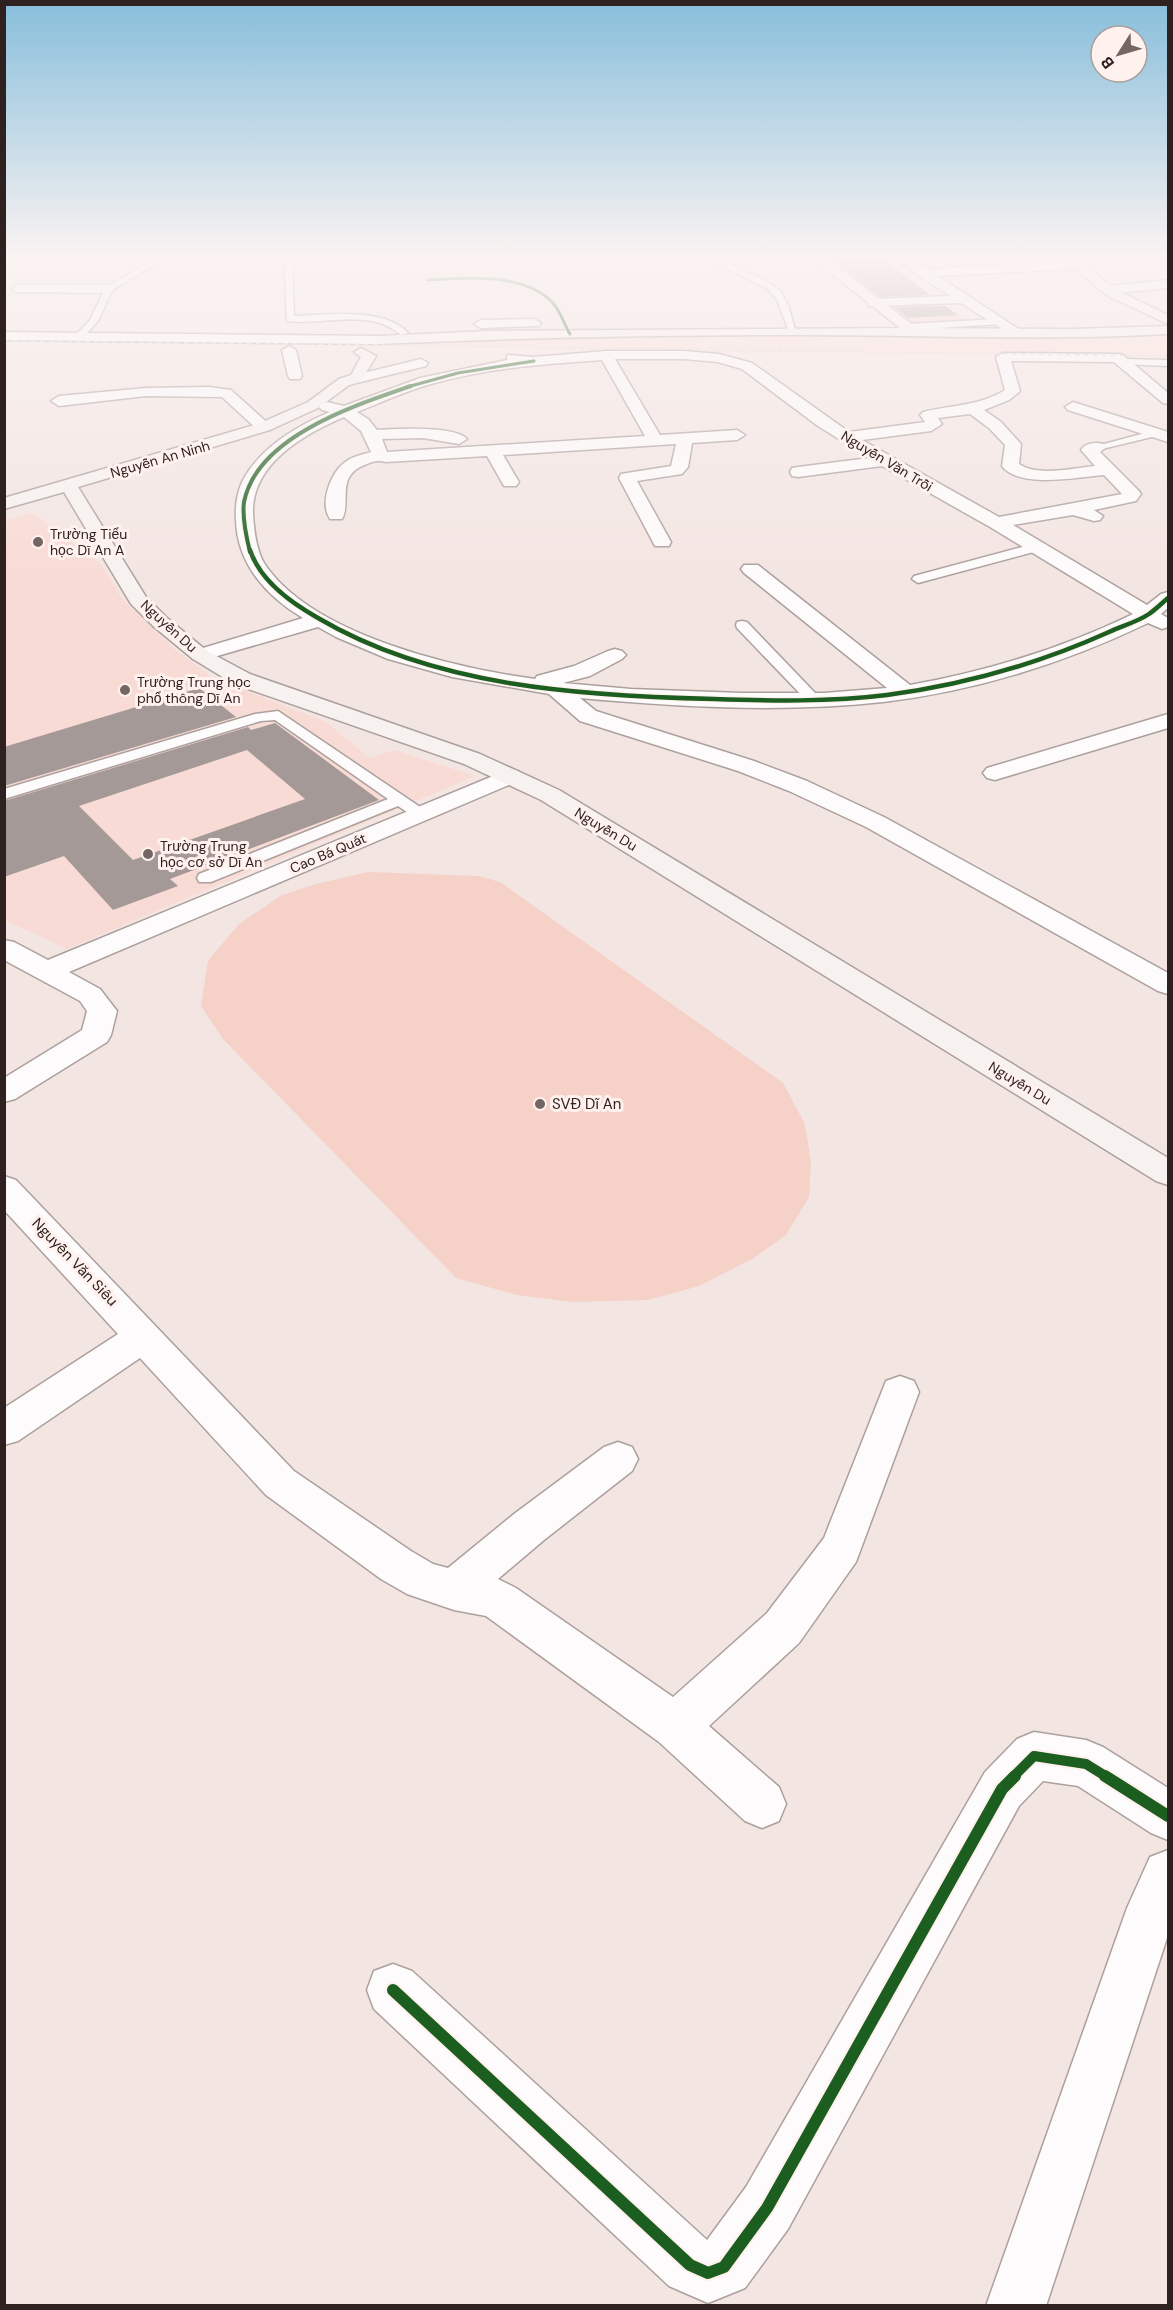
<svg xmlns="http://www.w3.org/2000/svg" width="1173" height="2310" font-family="'DM Sans',sans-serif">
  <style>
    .built { fill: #f8dbd4 }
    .green { fill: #f5d1c8 }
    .building { fill: #a49996; fill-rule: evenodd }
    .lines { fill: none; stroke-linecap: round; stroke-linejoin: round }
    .lane-casing { stroke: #aca09d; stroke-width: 3 }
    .street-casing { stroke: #aca09d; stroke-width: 3 }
    .secondary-casing { stroke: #aca09d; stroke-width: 3 }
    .lane { fill: #fdfbfb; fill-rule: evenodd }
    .street { fill: #fdfbfb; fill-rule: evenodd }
    .secondary { fill: #f7f2f0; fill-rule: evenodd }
    .rail { stroke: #d8d3d3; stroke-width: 1.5; stroke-dasharray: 4.5 4.5; stroke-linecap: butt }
    .cycleway-far4-casing { stroke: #fff1ee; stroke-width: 4.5 }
    .cycleway-far3-casing { stroke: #fff1ee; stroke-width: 6 }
    .cycleway-far2-casing { stroke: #fff1ee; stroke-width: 7 }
    .cycleway-far1-casing { stroke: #fff1ee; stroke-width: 14 }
    .cycleway-casing { stroke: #fff1ee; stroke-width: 16 }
    .cycleway-far4 { stroke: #1b5e20; stroke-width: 3 }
    .cycleway-far3 { stroke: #1b5e20; stroke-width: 4 }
    .cycleway-far2 { stroke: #1b5e20; stroke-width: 4.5 }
    .cycleway-far1 { stroke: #1b5e20; stroke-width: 10 }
    .cycleway { stroke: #1b5e20; stroke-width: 12 }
    .poi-dot { fill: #736663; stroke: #fff1ee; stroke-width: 2 }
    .labels { text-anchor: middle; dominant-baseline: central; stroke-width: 6; stroke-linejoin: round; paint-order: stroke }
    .far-street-label { font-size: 14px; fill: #2e211f; stroke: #fff1ee }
    .far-poi-label { font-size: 14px; fill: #2e211f; stroke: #fff1ee; text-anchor: start }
    .poi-label { font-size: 15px; fill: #2e211f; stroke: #fff1ee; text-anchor: start }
    .street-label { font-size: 15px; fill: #2e211f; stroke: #fff1ee }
  </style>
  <rect width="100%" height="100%" fill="#f3e5e2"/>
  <path class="built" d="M789 334 1069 336 1168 334V357L586 351 389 345 407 339Z
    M31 512 101 564 122 599 174 649 213 678 326 722 369 758 394 750 475 776 67 949 5 920V520Z"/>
  <path class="green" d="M940 302 969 321 910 322 886 304Z
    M368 872 478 876 500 882 783 1083 805 1124 811 1163 809 1197 786 1235 752 1259 699 1286 648 1300 573 1302 517 1295 456 1278 223 1039 201 1006 208 961 239 924 282 895 316 884Z"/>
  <path class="building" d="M827 256H879L930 295 880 297Z
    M945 306 958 315 908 318 894 307Z
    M199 688 236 717 4 786V747Z
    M275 723 379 800 170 879 178 886 113 910 64 856 4 877V801L248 727 251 730ZM247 750 305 799 133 860 79 806Z"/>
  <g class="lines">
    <defs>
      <path id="lane" d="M161 256H170L112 290 98 321 81 340H75V336L90 320 106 287Z
        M284 256H292L294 316C326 315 385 307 408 333L401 335C370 307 324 326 287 321Z
        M703 256H712L765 280 780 291 788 305 796 333 789 331 777 300 768 289Z
        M999 319 1002 320V324L906 330 902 327 906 324Z
        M1124 359 1168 360V366L1121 364 1119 362Z
        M1156 430 1161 433 1160 435 1098 450 1093 447Z
        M1037 543 1043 547 1041 550 918 583 912 579 914 576Z
        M742 621 747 622 819 697 821 700 819 703H809L737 628 736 625 737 622Z
        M278 711 426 811 428 814 426 817H414L398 806 211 882H199L197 878 199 874 388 799 275 720 261 721 4 799V789L255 714Z"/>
      <path id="street" d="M894 256H908L928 269 1073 261 1079 265 1073 269 938 276 1020 330 1022 333 1015 337 961 303 869 306 868 303 869 300 874 299 951 296 919 276Z
        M1168 280V288L1108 294 1102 290 1108 286Z
        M19 285H109L115 289 109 293 15 292 13 289 15 286Z
        M534 319 541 323 539 326 481 328 474 324 481 320Z
        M4 332 378 336 385 340 378 344 4 340Z
        M289 346 296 350 302 376 300 379H290L288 376 282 350Z
        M606 351H684L719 354 752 363 849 432 925 422 920 415 923 412C951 405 980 406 1005 390L996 357 1003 353 1118 354 1123 355 1168 393V404L1163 403 1114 362 1011 361 1020 391 1009 400 984 410 1001 422 1021 444 1019 464C1038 477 1073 468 1095 466L1081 450C1085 443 1096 442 1104 444L1106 447 1100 452 1138 490 1141 494 1136 501 1094 510 1103 516 1100 520 1094 521 1073 515 1013 525 1147 605 1161 594 1168 592V608L1161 614 1168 618V627L1162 629 1148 623C1065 663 975 691 883 702 783 713 680 707 580 698L596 711 754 761 807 781 884 817 1168 973V994L1158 991 866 827 789 791 738 771 580 721 549 694 452 677 388 659 336 637 318 627 207 659 200 661 193 659 189 655 193 651 303 618C267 597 237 564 236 520 235 506 237 492 243 480 261 447 297 426 330 412L322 410 319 407 322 404 327 402 344 406 420 378 507 360V355L534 357ZM615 359H684L718 362 742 369 818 426 869 458 798 467 792 468 790 472 792 476 798 477 882 466 990 527 1133 614C1063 648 988 671 910 685L758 565H744L741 569 744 573 887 688 824 693H741L631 689 563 683 590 676 622 659 626 655 622 651 615 649 608 651 574 666 537 676 535 679C455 668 311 635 264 563 256 549 254 530 253 514 251 464 304 434 344 417L361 431 371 452C362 455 352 456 344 463 331 473 319 503 330 519H342C352 503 334 475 367 464 373 461 379 460 386 462L487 456 504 486H516L519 482 503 455 676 444 671 466 627 473 621 474 619 478 655 546H669L671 542 637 481 682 474 688 467 692 443 737 440 745 435 737 430 660 435ZM602 360 645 436 387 452 382 439 423 438 459 444 467 439C455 425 395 429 377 430L368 419 357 412C382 402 406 391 431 384 487 368 544 364 602 360ZM970 414 989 428 1005 445 1002 466C1019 489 1079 477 1104 475L1122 494 999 517 862 440 931 431 942 424 938 418Z
        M421 359 428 363 426 366 344 386 337 382 339 379Z
        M209 387 231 390 272 427 270 430H258L222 397 146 396 59 406 51 401 59 396 146 388Z
        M1073 402 1168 432V442L1068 410 1065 407Z
        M1168 714V728L995 780 987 778 983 773 987 768Z
        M510 769 518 771 522 776 518 781 69 972 100 989 117 1011 111 1035 107 1042 15 1099 4 1102V1078L82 1030 87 1011 80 1001 4 960V940L14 942 48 960Z
        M4 1176 16 1180 294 1471 411 1551 433 1564 448 1568 514 1514 604 1447 618 1442 632 1447 638 1459 632 1471 544 1540 498 1579 516 1588 673 1697 767 1613 824 1538 886 1381 900 1376 914 1381 919 1392 856 1562 799 1643 709 1726 779 1787 786 1804 779 1821 762 1828 745 1821 659 1742 486 1616 454 1610 407 1594 381 1579 266 1495 140 1358 18 1441 4 1445V1408L118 1334 4 1210Z
        M1034 1732 1086 1740 1103 1747 1168 1788V1840L1151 1833 1078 1786 1043 1781 1019 1806 788 2229 745 2288 708 2303 669 2286 374 2009 367 1990 374 1971 393 1964 412 1971 707 2240 746 2187 985 1772 1017 1739Z
        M1168 1850V1935L1046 2306H986L1127 1908 1150 1857Z"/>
      <path id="secondary" d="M809 256H823L917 328 1073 329 1168 326V334C1045 341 920 335 796 335 657 335 517 338 378 344L371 340 378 336 488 331 900 328Z
        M1059 256H1073L1116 290 1168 315V324L1108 296Z
        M361 348 376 356 361 381 349 385 318 408 270 430 78 487 146 597 167 618 207 651 250 674 480 754 559 790 1168 1158V1185L1156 1181 541 800 464 764 234 684 193 659 153 626 131 604 64 492 4 509V498L258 424 308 402 339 379 351 375 361 357 354 352Z"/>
    </defs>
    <use href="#lane" class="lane-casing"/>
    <use href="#street" class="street-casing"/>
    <use href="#secondary" class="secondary-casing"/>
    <use href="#lane" class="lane"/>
    <use href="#street" class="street"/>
    <use href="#secondary" class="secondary"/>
    <path class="rail" d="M4 341C392 344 780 351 1168 356"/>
    <defs>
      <path id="cycleway-far4" d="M427 280C465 278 522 272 552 302 560 310 564 324 570 334
        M407 387 458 373 534 361"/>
      <path id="cycleway-far3" d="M250 552C246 536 242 517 244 502 257 436 356 405 411 386"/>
      <path id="cycleway-far2" d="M250 550C260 581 291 603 318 618 435 687 582 696 714 699 772 701 830 702 887 695 963 685 1038 664 1109 632 1122 626 1137 622 1149 614 1156 609 1162 603 1168 598"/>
      <path id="cycleway-far1" d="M1013 1777 1034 1756 1086 1764 1107 1777"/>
      <path id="cycleway" d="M1105 1776 1168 1816
        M393 1990 690 2265 708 2273 724 2267 767 2208 1002 1789 1015 1776"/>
    </defs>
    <use href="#cycleway-far4" class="cycleway-far4-casing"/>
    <use href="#cycleway-far3" class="cycleway-far3-casing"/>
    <use href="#cycleway-far2" class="cycleway-far2-casing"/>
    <use href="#cycleway-far1" class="cycleway-far1-casing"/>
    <use href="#cycleway" class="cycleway-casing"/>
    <use href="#cycleway-far4" class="cycleway-far4"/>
    <use href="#cycleway-far3" class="cycleway-far3"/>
    <use href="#cycleway-far2" class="cycleway-far2"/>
    <use href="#cycleway-far1" class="cycleway-far1"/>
    <use href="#cycleway" class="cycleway"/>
  </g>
  <linearGradient id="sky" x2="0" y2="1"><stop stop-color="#87bedb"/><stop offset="0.44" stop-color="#faf3f2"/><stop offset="1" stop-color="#faf3f2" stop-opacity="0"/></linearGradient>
  <rect width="1173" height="580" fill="url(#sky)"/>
  <g class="poi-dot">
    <circle cx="38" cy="542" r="6"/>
    <circle cx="125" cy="690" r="6"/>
    <circle cx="148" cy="854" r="6"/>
    <circle cx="540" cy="1104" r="6"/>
  </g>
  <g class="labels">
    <g class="far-street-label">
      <text transform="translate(160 459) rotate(-16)">Nguyễn An Ninh</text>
      <text transform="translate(887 461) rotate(31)">Nguyễn Văn Trỗi</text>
      <text transform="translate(169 626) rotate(42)">Nguyễn Du</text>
      <text transform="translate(606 829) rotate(31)">Nguyễn Du</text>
      <text transform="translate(328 853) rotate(-23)">Cao Bá Quát</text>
      <text transform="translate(1020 1083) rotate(31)">Nguyễn Du</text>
    </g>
    <g class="far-poi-label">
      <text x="50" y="534">Trường Tiểu<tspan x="50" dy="16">học Dĩ An A</tspan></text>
      <text x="137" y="682">Trường Trung học<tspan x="137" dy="16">phổ thông Dĩ An</tspan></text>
      <text x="160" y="846">Trường Trung<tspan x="160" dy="16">học cơ sở Dĩ An</tspan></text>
    </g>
    <g class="poi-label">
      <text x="552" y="1104">SVĐ Dĩ An</text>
    </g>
    <g class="street-label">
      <text transform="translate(75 1262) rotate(46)">Nguyễn Văn Siêu</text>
    </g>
  </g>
  <rect width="1173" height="2310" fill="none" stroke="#2e211f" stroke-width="12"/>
  <g transform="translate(1119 54) rotate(233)"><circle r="28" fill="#fff1ee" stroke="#ab9e9b" stroke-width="1.5"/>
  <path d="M0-4.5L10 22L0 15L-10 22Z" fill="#736663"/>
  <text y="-9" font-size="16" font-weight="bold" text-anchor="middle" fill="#2e211f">B</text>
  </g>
</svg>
